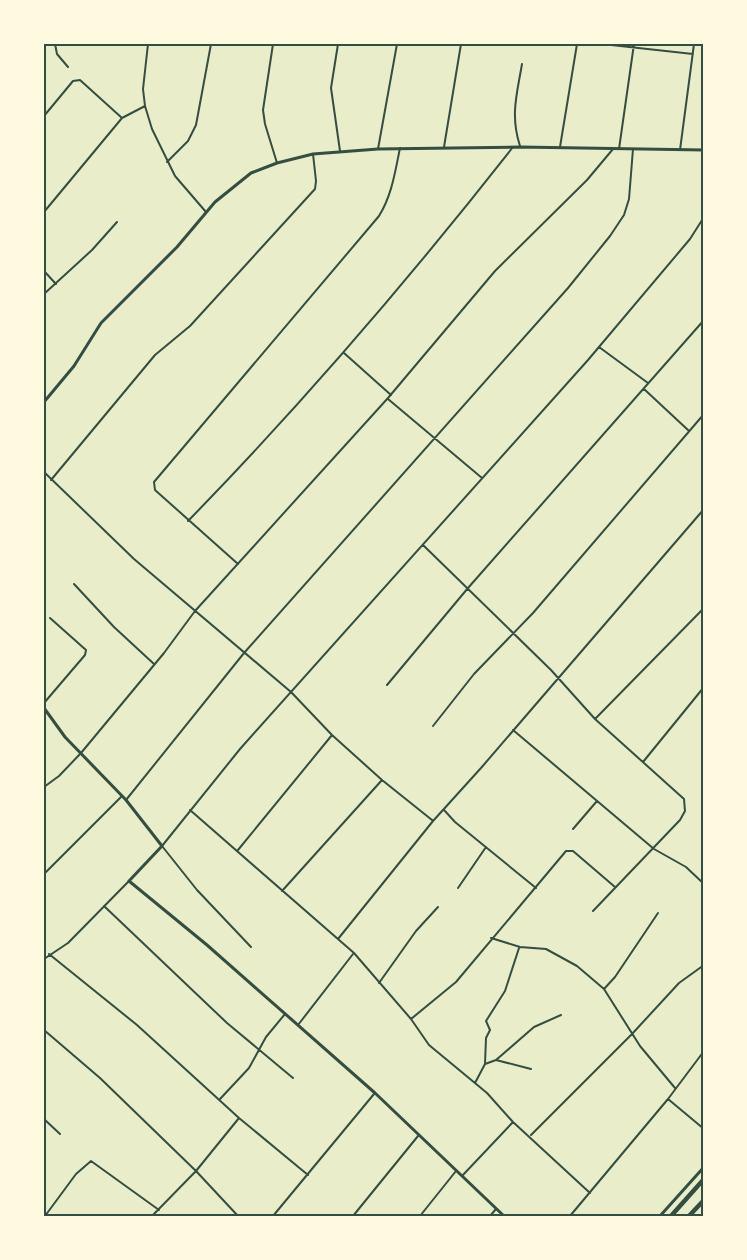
<svg xmlns="http://www.w3.org/2000/svg" width="747" height="1260" font-family="Lora,serif">
  <style>
    .lines { fill: none; stroke-linecap: round; stroke-linejoin: round }
    .minor { stroke: #344e41; stroke-width: 2 }
    .tertiary { stroke: #344e41; stroke-width: 3 }
    .trunk { stroke: #344e41; stroke-width: 4.5 }
    .neatline { fill: none; stroke: #344e41; stroke-width: 2 }
  </style>
  <rect width="100%" height="100%" fill="#e9edc9"/>
  <g class="lines">
    <path class="minor" d="M55 44 57 54 68 67
      M148 44 143 89 145 106 152 129 175 176 206 212
      M273 44 263 110 265 124 277 163
      M338 44 331 88 340 151
      M602 44 693 54
      M44 116 73 81 80 80 122 118
      M520 146C510 115 517 94 522 64
      M444 147 461 44
      M560 147 577 44
      M378 149 397 44
      M619 149 634 44
      M680 150 694 44
      M167 162 188 141 196 125 211 44
      M44 212 122 118 145 106
      M44 271 56 284
      M44 294 92 250 117 222
      M599 347 648 383
      M344 353 391 395
      M644 389 688 430
      M388 399 482 478
      M44 472 134 559 291 692 332 735 382 780 432 820
      M51 480 155 355 190 326 315 189 316 181 313 154
      M188 521C304 402 411 277 513 147
      M423 545 551 670 595 719 684 799 685 811 680 820 593 911
      M238 564 155 490 154 482 379 216C392 195 395 172 400 148
      M74 584 114 627 154 664
      M387 685 468 588 704 320
      M44 703 85 655 86 650 50 618
      M595 719 704 608
      M433 726 474 674 533 613 704 414
      M513 730 654 849 686 867 704 884
      M643 762 704 687
      M44 787 59 776 81 753 164 653 195 611 388 398 495 271 587 180 613 149
      M126 800 244 653 568 288 610 236 624 215 629 199 633 149
      M190 810 354 953 411 1019 429 1045 487 1093 513 1122 590 1193
      M444 810 455 822 536 888
      M573 829 597 801
      M238 850 332 735
      M44 874 122 796
      M458 888 486 847
      M282 891 382 780
      M104 906 227 1023 293 1078
      M491 938 520 947 546 949 577 966 604 989 640 1046 675 1088
      M338 939 433 821 481 768 704 509
      M251 947 197 890 162 846 240 749 588 360 690 239 704 217
      M49 954 137 1025 239 1118 308 1175
      M44 959 68 943 129 881
      M379 983 416 931 438 907
      M604 989 615 977 658 913
      M411 1019 456 982 566 851H573L615 887
      M298 1025 353 954
      M44 1030 100 1078 196 1171 238 1216
      M496 1060 531 1069
      M485 1064 496 1060 534 1027 561 1015
      M475 1083 485 1064 486 1038 490 1030 486 1021 505 991 519 948
      M220 1099 249 1068 266 1037 285 1014
      M668 1099 704 1129
      M44 1119 60 1134
      M531 1135 632 1034 679 983 704 965
      M462 1176 513 1122
      M45 1216 76 1174 91 1161 159 1210
      M152 1216 196 1171 239 1118
      M273 1216 374 1094
      M353 1216 418 1136
      M420 1216 456 1171
      M490 1216 496 1209
      M570 1216 668 1099 704 1051"/>
    <path class="tertiary" d="M44 402 74 366 101 323 177 247 215 202 251 173 277 163 313 154 378 149 520 147 704 150
      M44 708 65 737 126 800 162 846 129 881 207 945 375 1093 504 1216
      M660 1216 704 1167
      M702 1216 704 1215"/>
    <path class="trunk" d="M671 1216 704 1179
      M689 1216 704 1200"/>
  </g>
  <rect width="747" height="1260" fill="none" stroke="#fefae0" stroke-width="90"/>
  <rect x="45" y="45" width="657" height="1170" class="neatline"/>
</svg>
